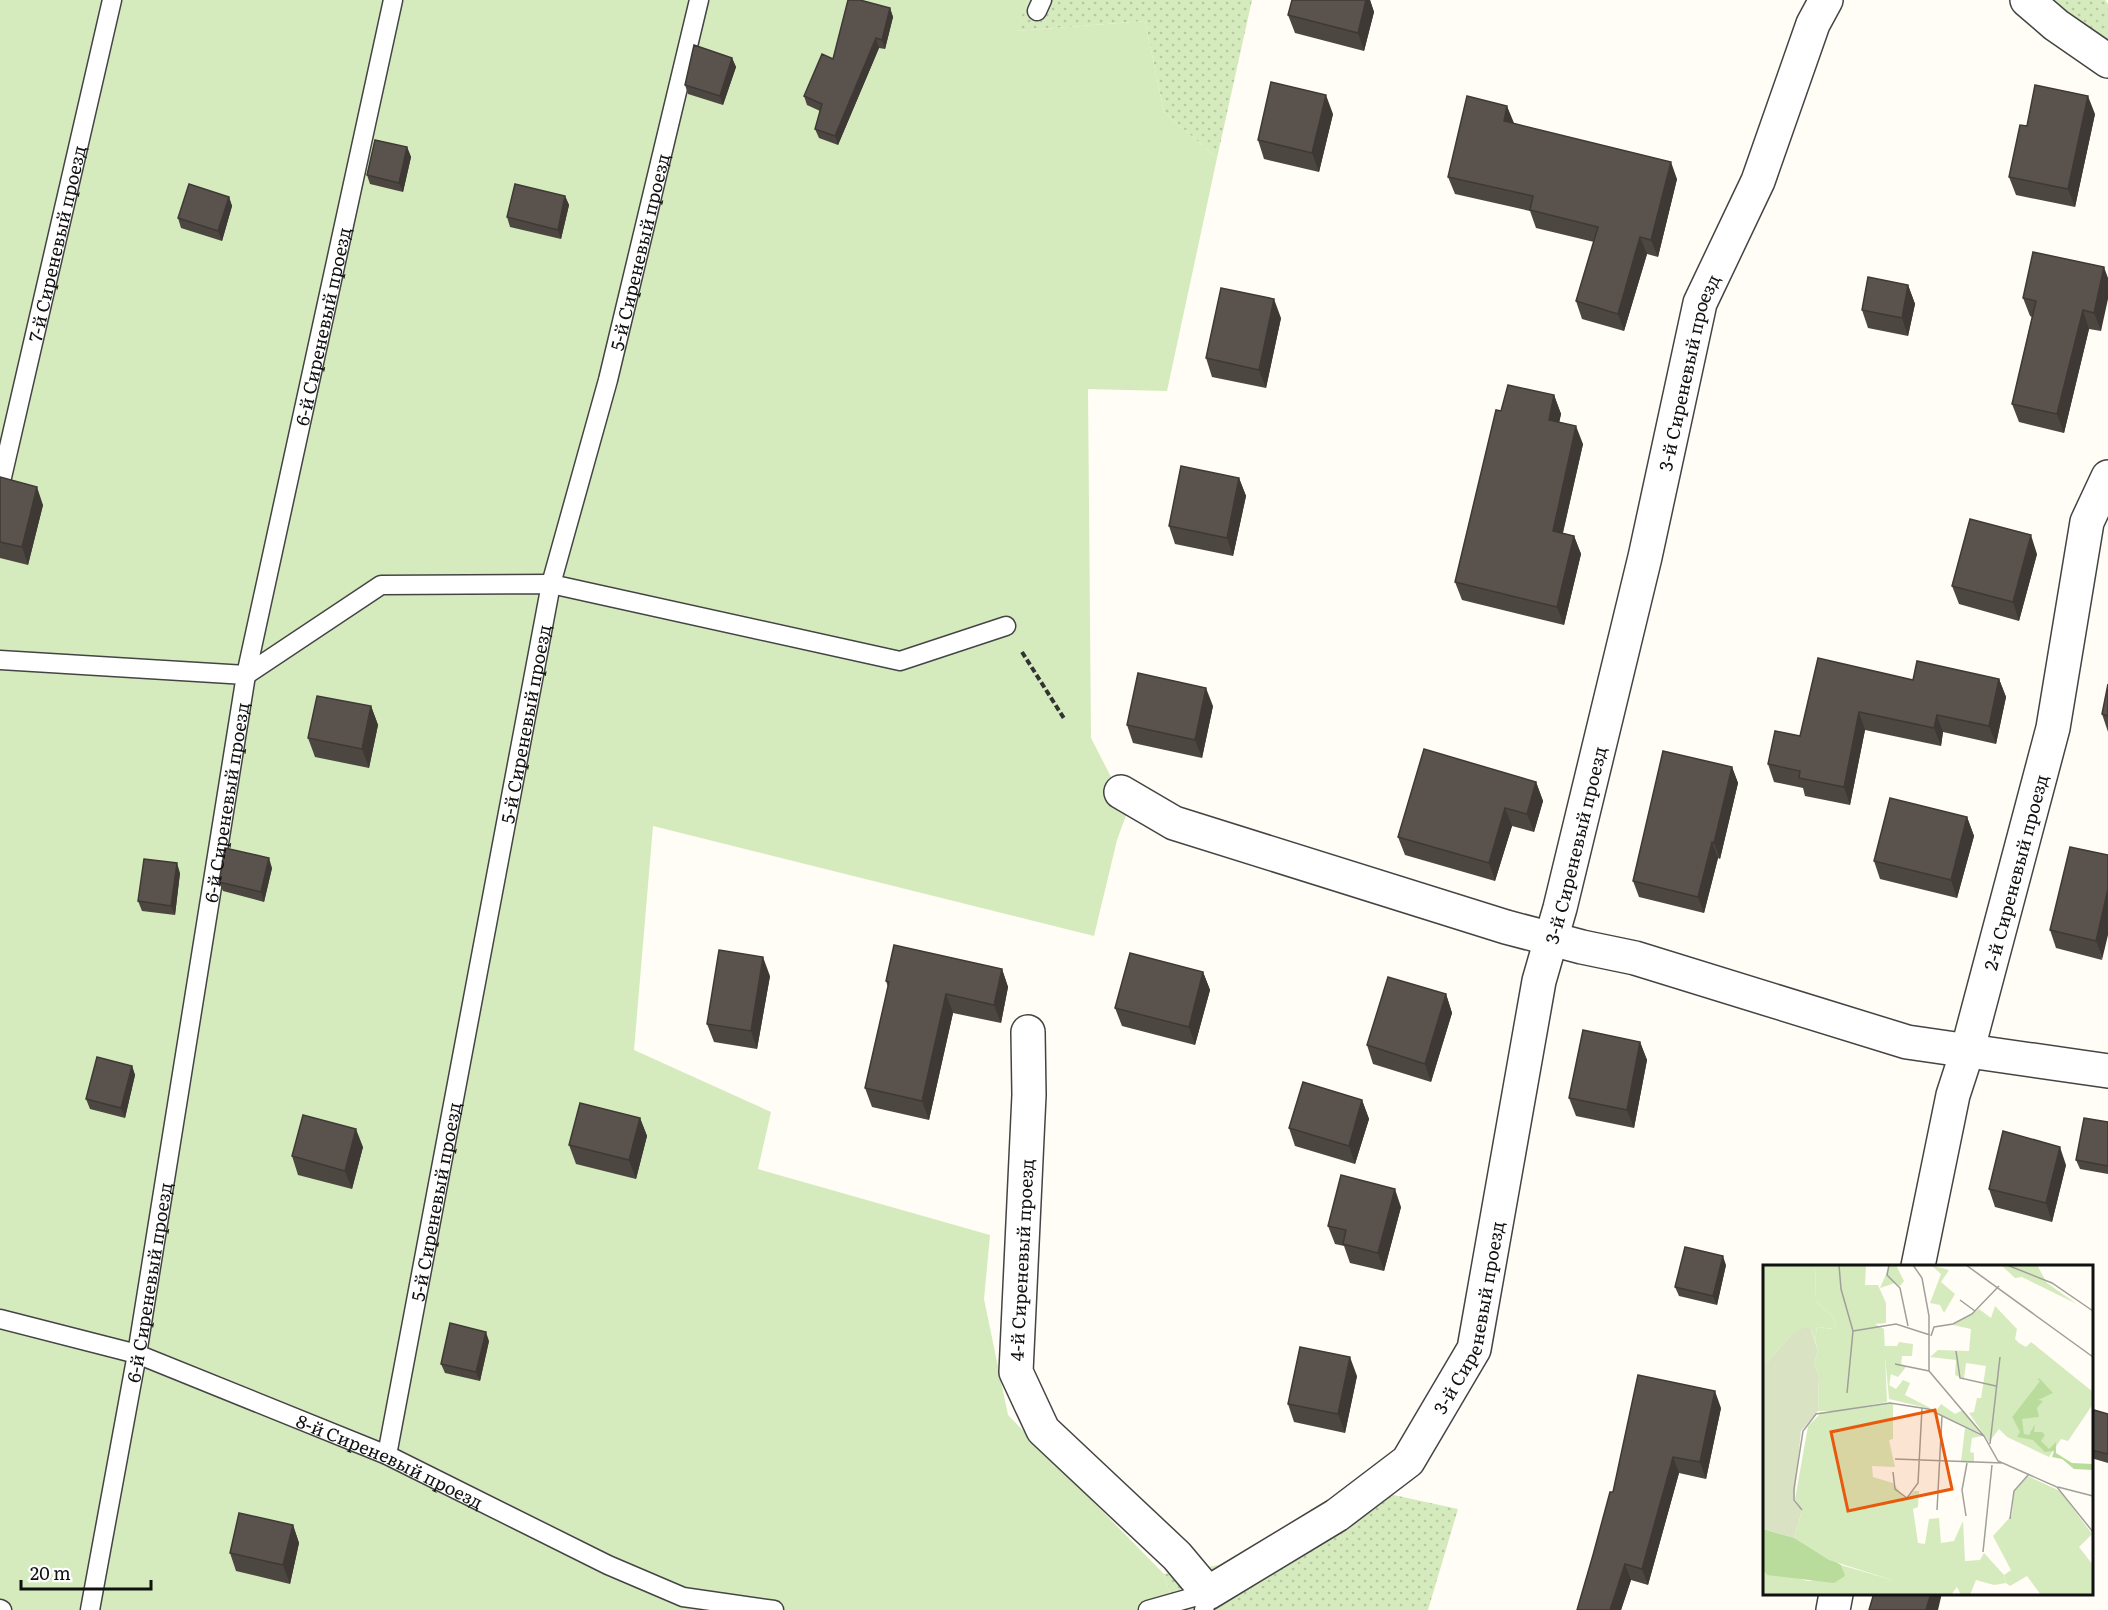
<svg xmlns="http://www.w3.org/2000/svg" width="2108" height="1610" font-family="Literata,serif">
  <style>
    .grass { fill: url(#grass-dots) }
    .garden { fill: #d5ebbd }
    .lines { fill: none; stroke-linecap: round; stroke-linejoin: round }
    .lane-casing { stroke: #444; stroke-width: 21 }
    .street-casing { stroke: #444; stroke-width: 36 }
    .path { stroke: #333; stroke-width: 4; stroke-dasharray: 6 3; stroke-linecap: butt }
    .lane { stroke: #fff; stroke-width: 18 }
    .street { stroke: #fff; stroke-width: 33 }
    .wall { fill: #4d4742 }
    .shaded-wall { fill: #3f3936 }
    .building { fill: #5a524d; stroke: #3f3936; stroke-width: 1.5 }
    .labels { text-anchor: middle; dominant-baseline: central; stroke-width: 6; stroke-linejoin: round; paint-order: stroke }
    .street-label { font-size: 18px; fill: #111; stroke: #fff }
    .inset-road { fill: none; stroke: #a09f9a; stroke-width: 1.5 }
    .view { fill: #e8590c; fill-opacity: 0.15; stroke: #e8590c; stroke-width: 3 }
    .inset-edge { fill: none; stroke: #111; stroke-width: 3 }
  </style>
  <defs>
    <pattern id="grass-dots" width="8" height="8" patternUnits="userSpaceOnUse" patternTransform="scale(1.5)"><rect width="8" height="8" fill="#d5ebbd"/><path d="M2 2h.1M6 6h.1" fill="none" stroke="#b6c8a1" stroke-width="1.8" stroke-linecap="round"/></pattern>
  </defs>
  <rect width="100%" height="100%" fill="#fffdf5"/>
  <path class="grass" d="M1028 0H1252L1217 158 1164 112 1145 21 1015 31Z
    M2048 0H2105L2108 4V45Z
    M1357 1487 1458 1509 1428 1610H1175L1164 1574 1219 1565Z"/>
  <path class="garden" d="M0 0H1028L1016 31 1145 21 1164 112 1217 158 1167 391 1088 389 1091 738 1128 810 1117 840 1094 936 653 826 634 1050 771 1112 758 1169 990 1235 984 1299 1008 1415 1164 1574 1175 1610H0Z"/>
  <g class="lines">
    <defs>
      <g id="lane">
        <path d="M1037 11 1042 0"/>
        <path id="s1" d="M0 486 112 0"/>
        <path d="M0 660 246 675 381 585 551 584 900 661 1006 626"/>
        <path id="s2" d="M0 1319 137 1354 387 1455 608 1565 683 1597 774 1610"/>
        <path id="s3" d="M387 1455 551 584 608 380 699 0"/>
        <path d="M0 1609 2 1610"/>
        <path id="s4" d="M90 1610 137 1354 246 675 393 0"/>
        <path d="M1148 1610 1208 1593 1204 1610"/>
      </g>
      <g id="street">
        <path d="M2027 0 2056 25 2108 61"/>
        <path d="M1121 792 1174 823 1506 927 1582 947 1635 958 1907 1042 2108 1071"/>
        <path id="s5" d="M1028 1032 1029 1095 1016 1372 1043 1430 1177 1556 1208 1593 1337 1515 1408 1461 1474 1349 1539 981 1560 908 1645 557 1700 303 1758 181 1813 24 1826 0"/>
        <path id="s6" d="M1918 1266 1953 1095 1967 1052 2053 728 2087 522 2108 477"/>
        <path d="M1833 1610 1836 1594"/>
      </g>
    </defs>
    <use href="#lane" class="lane-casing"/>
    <use href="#street" class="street-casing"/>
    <path class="path" d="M1022 652 1065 720"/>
    <use href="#lane" class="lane"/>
    <use href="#street" class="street"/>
  </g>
  <path class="wall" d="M1370 0 1374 12 1364 51 1295 33 1288 15Z
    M890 8 893 17 885 49 879 48 838 145 819 138 815 129 820 111 807 105 804 96Z
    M732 58 736 67 723 105 688 94 685 85Z
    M1333 114 1319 172 1264 159 1258 140Z
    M2095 114 2075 207 2016 195 2009 177 2027 126Z
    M1514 123 1677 179 1658 257 1647 254 1624 331 1582 319 1576 301 1594 242 1536 228 1530 211 1455 194 1448 177Z
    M407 147 411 157 403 192 370 184 367 175Z
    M565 196 569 205 561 239 510 227 507 217Z
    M229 197 232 206 222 241 181 228 178 218Z
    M2104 267 2101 331 2089 329 2064 433 2019 422 2012 404 2032 317 2030 316 2023 298Z
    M1908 285 1915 304 1908 336 1868 328 1862 310Z
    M1281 318 1266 388 1212 377 1206 358Z
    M1554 395 1561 414 1559 422 1583 444 1563 533 1574 536 1581 554 1564 625 1462 600 1455 582 1501 411Z
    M0 477 43 505 28 565 0 558Z
    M1239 478 1246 496 1233 556 1175 544 1169 526Z
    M2037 554 2019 621 1959 604 1952 586Z
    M1999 679 2006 697 1996 744 1943 732 1941 746 1865 730 1850 805 1805 796 1803 788 1774 782 1768 764 1800 736 1913 680Z
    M2108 684V732L2102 714Z
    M371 706 378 725 369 768 315 757 308 738Z
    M1213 706 1202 758 1133 743 1127 725Z
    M1732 767 1738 783 1720 859 1718 858 1704 913 1639 897 1633 881Z
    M1536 782 1543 801 1534 832 1512 826 1495 881 1405 855 1398 837Z
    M1967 817 1974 836 1957 898 1880 879 1874 861Z
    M2070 847 2102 960 2056 948 2050 930Z
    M272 868 264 902 223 891 219 882Z
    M180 873 175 915 142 911 138 901Z
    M1002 969 1008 987 1001 1023 953 1013 929 1120 872 1107 865 1088 888 987 886 981Z
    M1203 972 1210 990 1195 1045 1122 1026 1115 1008Z
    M770 976 757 1049 714 1042 707 1024Z
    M1446 994 1452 1013 1431 1082 1373 1064 1367 1045Z
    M1640 1042 1647 1060 1634 1128 1576 1116 1569 1098Z
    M132 1066 135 1075 125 1118 90 1109 86 1099Z
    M1362 1100 1369 1119 1355 1164 1295 1146 1289 1128Z
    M640 1118 647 1136 636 1179 576 1164 569 1145Z
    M2108 1122V1174L2080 1169 2076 1160Z
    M363 1147 352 1189 298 1175 292 1156Z
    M2066 1165 2052 1222 1995 1207 1989 1189Z
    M1401 1207 1384 1271 1350 1263 1344 1246 1335 1244 1328 1226Z
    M1726 1265 1717 1305 1679 1296 1675 1287Z
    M489 1341 480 1381 445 1373 441 1364Z
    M1357 1376 1345 1433 1294 1422 1288 1404Z
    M1721 1408 1706 1479 1679 1473 1648 1585 1631 1580 1621 1610 1613 1492Z
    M2108 1414V1463L2091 1458V1420Z
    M293 1525 299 1543 290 1584 236 1571 230 1553Z"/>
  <path class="shaded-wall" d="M1364 0H1370L1374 12 1364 51 1358 33Z
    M890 8 893 17 885 49 882 40Z
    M876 38 879 48 838 145 835 136Z
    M732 58 736 67 723 105 720 96Z
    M1326 95 1333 114 1319 172 1312 153Z
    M2088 96 2095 114 2075 207 2068 189Z
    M1507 106 1514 123 1510 139 1504 121Z
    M407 147 411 157 403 192 399 183Z
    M1671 162 1677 179 1658 257 1651 240Z
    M565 196 569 205 561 239 558 230Z
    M229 197 232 206 222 241 218 231Z
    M1640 237 1647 254 1624 331 1618 314Z
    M2104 267 2108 278V299L2101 331 2094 313Z
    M1908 285 1915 304 1908 336 1902 318Z
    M1274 299 1281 318 1266 388 1259 370Z
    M2083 310 2089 329 2064 433 2057 414Z
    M1554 395 1561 414 1556 438 1549 420Z
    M1576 426 1583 444 1559 549 1553 531Z
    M1239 478 1246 496 1233 556 1227 538Z
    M37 487 43 505 28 565 22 547Z
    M2031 535 2037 554 2019 621 2013 602Z
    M1574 536 1581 554 1564 625 1557 607Z
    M1999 679 2006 697 1996 744 1989 726Z
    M1206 688 1213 706 1202 758 1195 740Z
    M371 706 378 725 369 768 362 749Z
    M1859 712 1865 730 1850 805 1844 787Z
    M1937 715 1943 732 1941 746 1934 728Z
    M1732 767 1738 783 1720 859 1714 843Z
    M1536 782 1543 801 1534 832 1527 814Z
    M1505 808 1512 826 1495 881 1489 863Z
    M1967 817 1974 836 1957 898 1951 880Z
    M1712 842 1718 858 1704 913 1698 897Z
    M269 858 272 868 264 902 261 892Z
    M177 863 180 873 175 915 171 906Z
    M2108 889V935L2102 960 2096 941Z
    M763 957 770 976 757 1049 751 1031Z
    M1002 969 1008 987 1001 1023 994 1005Z
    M1203 972 1210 990 1195 1045 1189 1027Z
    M946 994 953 1013 929 1120 922 1101Z
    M1446 994 1452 1013 1431 1082 1425 1064Z
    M1640 1042 1647 1060 1634 1128 1627 1110Z
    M132 1066 135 1075 125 1118 121 1108Z
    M1362 1100 1369 1119 1355 1164 1349 1146Z
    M640 1118 647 1136 636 1179 629 1160Z
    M356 1129 363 1147 352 1189 345 1171Z
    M2060 1147 2066 1165 2052 1222 2046 1203Z
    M1395 1189 1401 1207 1384 1271 1378 1253Z
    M1723 1256 1726 1265 1717 1305 1713 1296Z
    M486 1332 489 1341 480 1381 476 1372Z
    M1350 1357 1357 1376 1345 1433 1338 1414Z
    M1715 1391 1721 1408 1706 1479 1700 1462Z
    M1673 1457 1679 1473 1648 1585 1642 1569Z
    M293 1525 299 1543 290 1584 283 1565Z
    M1625 1564 1631 1580 1621 1610H1610Z
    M1931 1593H1942L1938 1610H1926Z"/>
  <path class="building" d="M848 0H860L890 8 882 40 876 38 835 136 815 129 822 104 804 96 822 54 833 59Z
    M1292 0H1366L1358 33 1288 15Z
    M694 45 732 58 720 96 685 85Z
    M1271 82 1326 95 1312 153 1258 140Z
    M2035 85 2088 96 2068 189 2009 177 2020 125 2027 126Z
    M1467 96 1507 106 1504 121 1671 162 1651 240 1640 237 1618 314 1576 301 1598 227 1530 210 1533 196 1448 177Z
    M375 140 407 147 399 183 367 175Z
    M189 184 229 197 218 231 178 218Z
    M515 184 565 196 558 230 507 217Z
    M2033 252 2104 267 2094 313 2083 310 2057 414 2012 404 2036 301 2023 298Z
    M1868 277 1908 285 1902 318 1862 310Z
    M1221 288 1274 299 1259 370 1206 358Z
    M1508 385 1554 395 1549 420 1576 426 1553 531 1574 536 1557 607 1455 582 1496 410 1501 411Z
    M1181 466 1239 478 1227 538 1169 526Z
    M0 477 37 487 22 547 0 542Z
    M1970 519 2031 535 2013 602 1952 586Z
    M1818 658 1913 680 1917 661 1999 679 1989 726 1937 715 1934 728 1859 712 1844 787 1799 778 1800 771 1768 764 1775 731 1800 736Z
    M1138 673 1206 688 1195 740 1127 725Z
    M2108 684V716L2102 714Z
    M317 696 371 706 362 749 308 738Z
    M1424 749 1536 782 1527 814 1505 808 1489 863 1398 837Z
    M1663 751 1732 767 1714 843 1712 842 1698 897 1633 881Z
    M1890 798 1967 817 1951 880 1874 861Z
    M2070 847 2108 855V889L2096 941 2050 930Z
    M225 848 269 858 261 892 219 882Z
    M144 859 177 863 171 906 138 901Z
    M894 945 1002 969 994 1005 946 994 922 1101 865 1088 889 982 886 981Z
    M719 950 763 957 751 1031 707 1024Z
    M1130 953 1203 972 1189 1027 1115 1008Z
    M1388 977 1446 994 1425 1064 1367 1045Z
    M1583 1030 1640 1042 1627 1110 1569 1098Z
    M97 1057 132 1066 121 1108 86 1099Z
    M1303 1082 1362 1100 1349 1146 1289 1128Z
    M580 1103 640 1118 629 1160 569 1145Z
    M303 1115 356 1129 345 1171 292 1156Z
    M2084 1118 2108 1122V1166L2076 1160Z
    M2003 1131 2060 1147 2046 1203 1989 1189Z
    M1341 1175 1395 1189 1378 1253 1343 1244 1346 1230 1328 1226Z
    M1685 1247 1723 1256 1713 1296 1675 1287Z
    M450 1323 486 1332 476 1372 441 1364Z
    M1300 1347 1350 1357 1338 1414 1288 1404Z
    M1638 1375 1715 1391 1700 1462 1673 1457 1642 1569 1625 1564 1610 1610H1577L1593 1555 1610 1492H1613Z
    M2094 1410 2108 1414V1454L2091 1450V1420Z
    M239 1513 293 1525 283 1565 230 1553Z
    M1874 1593H1931L1926 1610H1869Z"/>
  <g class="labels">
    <g class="street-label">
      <text stroke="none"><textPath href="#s1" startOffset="249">7-й Сиреневый проезд</textPath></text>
      <text stroke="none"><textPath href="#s3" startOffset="1230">5-й Сиреневый проезд</textPath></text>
      <text stroke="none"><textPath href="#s4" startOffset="1305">6-й Сиреневый проезд</textPath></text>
      <text stroke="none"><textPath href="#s5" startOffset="2007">3-й Сиреневый проезд</textPath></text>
      <text stroke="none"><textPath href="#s3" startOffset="744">5-й Сиреневый проезд</textPath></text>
      <text stroke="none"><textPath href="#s4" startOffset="819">6-й Сиреневый проезд</textPath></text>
      <text stroke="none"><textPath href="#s5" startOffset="1521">3-й Сиреневый проезд</textPath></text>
      <text stroke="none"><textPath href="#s6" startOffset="406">2-й Сиреневый проезд</textPath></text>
      <text stroke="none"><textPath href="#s3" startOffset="258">5-й Сиреневый проезд</textPath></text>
      <text transform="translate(1021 1260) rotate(-87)">4-й Сиреневый проезд</text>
      <text stroke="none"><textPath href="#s4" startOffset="333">6-й Сиреневый проезд</textPath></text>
      <text stroke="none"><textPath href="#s5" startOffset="1035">3-й Сиреневый проезд</textPath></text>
      <text stroke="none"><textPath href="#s2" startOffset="416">8-й Сиреневый проезд</textPath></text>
    </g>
  </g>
  <g transform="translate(1763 1265)">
    <rect width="330" height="330" fill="#fffdf5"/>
    <path d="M0 0H52L53 36 70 52 73 61 71 64 54 62 52 76 47 62 28 70 0 102ZM127 0H133L141 16 137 21 132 18 117 23ZM168 0 186 5 178 17 192 29 181 48 177 40 167 38 178 9ZM238 0H274L284 18 314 39 259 12 252 13ZM102 20H115L123 38V58L112 59ZM232 41 254 64 252 74 256 78 263 82 268 77 330 127V139L305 176 298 174 286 192 244 172 236 164 226 177 206 148 211 147 214 133H218L223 101 203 98 201 114 192 110 193 95 167 92 175 85 206 86 208 64 190 60 216 44 228 53ZM136 77 150 79 149 91H139L138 99 143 102 135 112 128 109 126 120 133 124 140 115 147 118 142 130 173 146 178 139 192 149 200 145 219 169 164 143 126 134 121 81H134ZM120 139H130V162L118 158ZM202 163 219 171 209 173 207 187 211 188V198L198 197ZM151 226H156L155 242 150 244 155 278 162 279 166 254 176 253 178 278 191 276 200 256 202 296 217 295 221 288 241 310 243 318 231 320 213 315 207 330H198L194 322 188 330H0V305L4 310 20 309 45 316 81 311 78 300 129 315 125 252Z" fill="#d5ebbd"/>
    <path d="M276 113 290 128 275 135 280 136 274 143 276 152 259 154 261 169 266 170 272 159 271 167H279L282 170 278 176 286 184 293 177V188L309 198 330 199V205L311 204 299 194 289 192 291 186 282 187 270 175 254 172 257 167 246 146ZM0 264 32 273 78 300 82 311 71 318 4 310 0 305Z" fill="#b9dc9c"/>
    <path d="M42 62H47L55 86 51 98 56 111 55 146 38 166 31 236 39 246 31 273 0 264V102L28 70Z" fill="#d9e3c4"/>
    <path d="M261 105 277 116 240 164 219 157 249 113Z" fill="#d5ebbd"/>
    <path d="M52 0H103L102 20 110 36 112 59 121 64 124 137 75 146H55L56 111 51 98 55 86 52 76 54 62 70 64 73 61 70 52 53 36ZM120 139 119 157 125 156 130 162V174L126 175 132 202 109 201 110 212 130 218 144 236 142 253 126 252 138 260 140 268 129 315 66 295 31 273 39 246 32 234 45 161 58 148ZM265 211 297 226 329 269 316 282 330 300V330H278L264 311 247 321 243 318 241 310 248 305 230 271 249 250 251 226Z" fill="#d5ebbd"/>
    <path class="inset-road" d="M76 0 78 24 90 66 84 128M126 0 124 10 137 23 145 61M150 0 159 13 166 51V106M203 0 330 92M244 0 289 18 330 46M197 35 212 46M90 66 133 59 167 70M168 71 171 62 190 59 209 49 236 21M193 86 197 113 233 121M132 99 166 106 221 171M227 179 237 92M132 194 240 198M130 207 132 224 144 233 155 218 159 143M295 222 330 231M39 245 31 235V224L40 166 53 149 127 138 165 144 221 171 235 196 294 222 330 267M174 245 179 151M203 251 199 225 204 198M247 254 251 226 266 209M220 287 229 200"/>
    <path class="view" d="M172 145 189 224 85 246 68 167Z"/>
    <rect width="330" height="330" class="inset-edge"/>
  </g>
  <path d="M21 1580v9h130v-9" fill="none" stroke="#111111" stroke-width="3"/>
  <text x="30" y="1580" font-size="18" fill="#111111" stroke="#ffffff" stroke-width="4.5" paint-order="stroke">20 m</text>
</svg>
